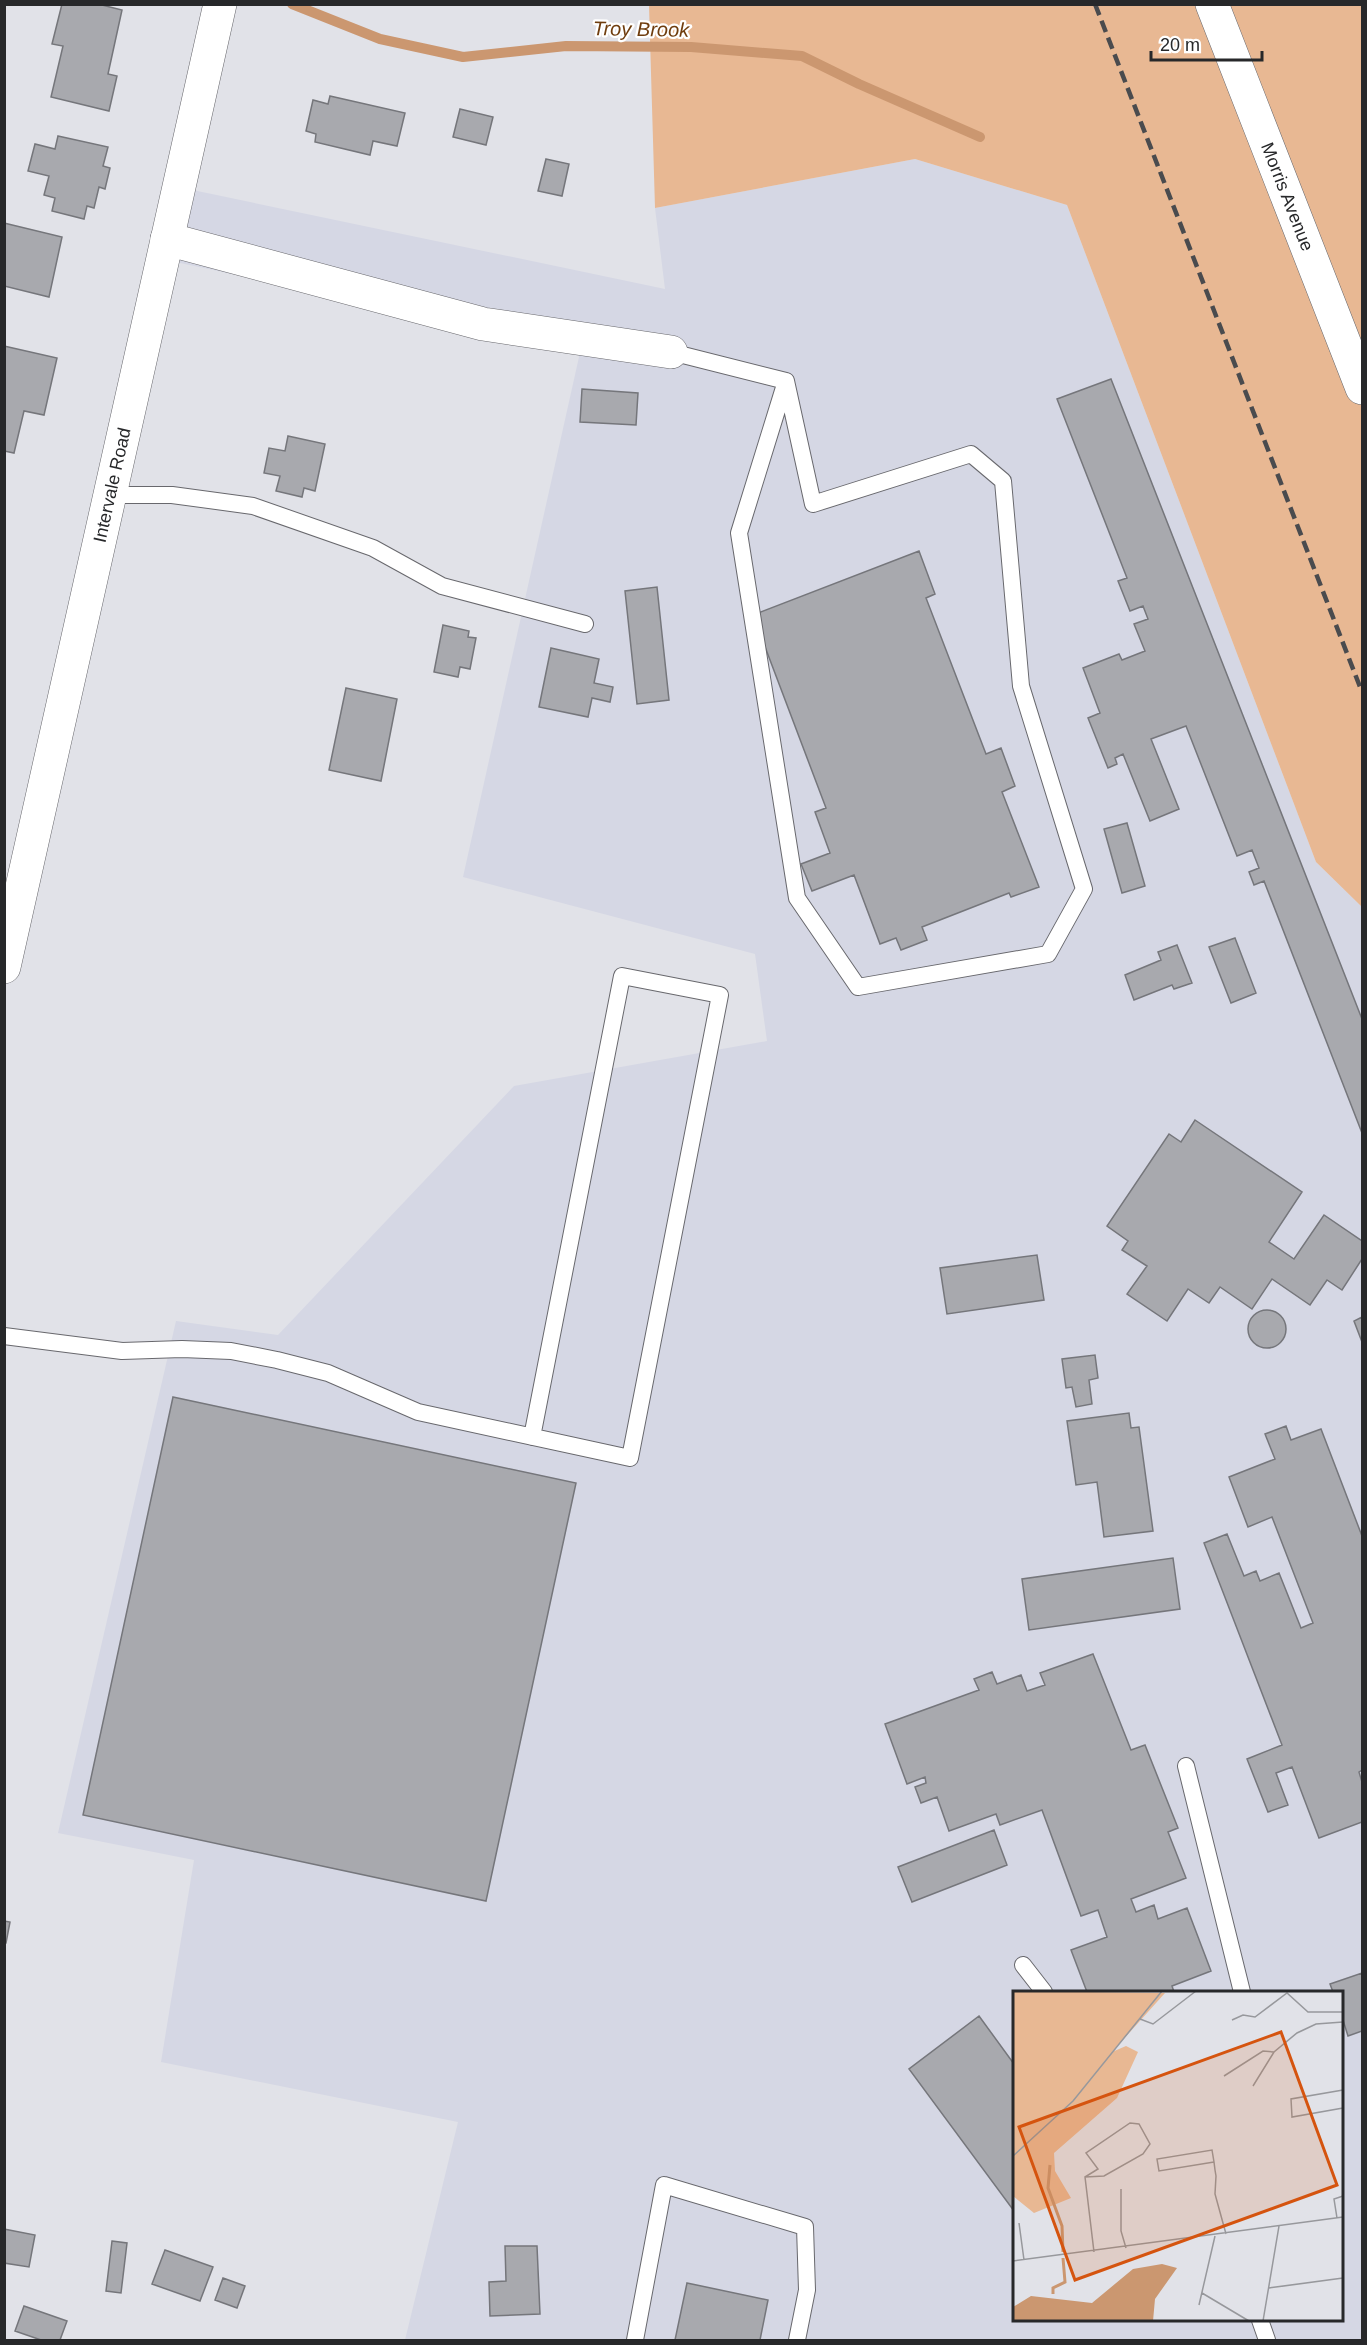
<svg xmlns="http://www.w3.org/2000/svg" width="1367" height="2345" font-family="Helvetica,sans-serif">
  <style>
    .built { fill: #d5d7e4; fill-rule: evenodd }
    .green { fill: #e8b893 }
    .lines { fill: none; stroke-linecap: round; stroke-linejoin: round }
    .stream { stroke: #cb9770; stroke-width: 10 }
    .building { fill: #a8a9ae; stroke: #75767b; stroke-width: 1.5 }
    .service-casing { stroke: #68686d; stroke-width: 18 }
    .minor-casing { stroke: #68686d; stroke-width: 34 }
    .tertiary-casing { stroke: #68686d; stroke-width: 34 }
    .service { stroke: #fff; stroke-width: 16 }
    .minor { stroke: #fff; stroke-width: 33 }
    .tertiary { stroke: #fff; stroke-width: 33 }
    .rail { stroke: #4a4b4e; stroke-width: 4.5; stroke-dasharray: 12 6; stroke-linecap: butt }
    .labels { text-anchor: middle; dominant-baseline: central; stroke-width: 4.5; stroke-linejoin: round; paint-order: stroke }
    .street-label { font-size: 18px; fill: #27282a; stroke: #fff }
    .water-label { font-size: 20px; font-style: italic; fill: #6f3d0e; stroke: #fff }
    .inset-river { fill: none; stroke: #cb9770; stroke-width: 3 }
    .inset-road { fill: none; stroke: #97989c; stroke-width: 1.5 }
    .view { fill: #d5540f; fill-opacity: 0.15; stroke: #d5540f; stroke-width: 3 }
    .inset-edge { fill: none; stroke: #27282a; stroke-width: 3 }
  </style>
  <rect width="100%" height="100%" fill="#e1e2e8"/>
  <path class="built" d="M915 159 1067 205 1316 862 1362 907V2340H405L458 2122 161 2062 194 1860 58 1833 176 1321 278 1335 514 1086 767 1041 755 954 463 877 581 348 166 260 183 188 665 289 655 208ZM1014 1992H1342V2320H1014Z"/>
  <path class="green" d="M649 5H1362V907L1316 862 1067 205 915 159 655 208Z"/>
  <g class="lines">
    <path class="stream" d="M292 4 380 39 463 57 566 46 691 47 802 56 859 84 980 137"/>
  </g>
  <path class="building" d="M62 4H98L122 10 108 74 117 76 109 111 51 97 63 46 52 44Z
    M330 96 405 113 397 146 373 141 370 155 315 142 316 134 306 131 313 100 328 104Z
    M460 109 493 117 486 145 453 137Z
    M58 136 108 147 103 166 110 168 105 189 99 187 94 208 87 206 84 219 52 211 55 198 44 195 49 176 28 171 35 144 55 149Z
    M546 159 569 164 562 196 538 191Z
    M4 223 62 237 49 297 4 286Z
    M4 346 57 358 44 415 24 411 14 453 4 451Z
    M1111 379 1362 1019V1133L1264 881 1254 885 1249 872 1259 868 1252 850 1237 856 1186 726 1151 739 1179 809 1150 821 1123 754 1115 758 1117 764 1108 768 1088 718 1100 713 1083 668 1119 654 1122 660 1145 651 1134 624 1148 619 1143 606 1130 611 1118 581 1127 578 1057 399Z
    M582 389 638 393 636 425 580 422Z
    M288 436 325 444 315 491 304 488 302 497 276 491 280 476 264 473 269 448 285 451Z
    M919 551 935 594 926 598 986 754 1001 748 1015 786 1002 792 1039 887 1011 897 1009 893 922 927 927 940 901 950 896 938 880 944 854 875 812 891 801 864 830 853 815 812 826 808 753 615Z
    M657 587 669 700 637 704 625 591Z
    M443 625 469 631 468 637 476 638 470 669 460 667 458 677 434 672Z
    M551 648 599 659 594 683 613 687 610 702 592 698 588 717 539 707Z
    M346 688 397 699 381 781 329 770Z
    M1127 823 1145 886 1122 893 1104 829Z
    M1235 938 1256 993 1231 1003 1209 947Z
    M1177 945 1192 983 1174 989 1172 985 1134 1000 1125 975 1161 960 1158 952Z
    M1195 1120 1302 1192 1269 1242 1294 1259 1324 1215 1362 1241V1259L1342 1290 1327 1280 1310 1305 1272 1279 1252 1309 1220 1287 1209 1303 1188 1289 1167 1321 1127 1294 1147 1266 1122 1250 1128 1241 1107 1226 1169 1134 1181 1142Z
    M1037 1255 1044 1300 947 1314 940 1268Z
    M1248 1329a19 19 0 1 1 38 0a19 19 0 1 1-38 0Z
    M1362 1317V1342L1354 1321Z
    M1095 1355 1098 1378 1089 1380 1092 1404 1076 1407 1072 1387 1066 1388 1062 1359Z
    M173 1397 576 1483 486 1901 83 1815Z
    M1129 1413 1131 1428 1139 1427 1153 1531 1104 1537 1097 1482 1076 1485 1067 1421Z
    M1286 1426 1291 1440 1321 1429 1362 1536V1770L1359 1772 1362 1782V1822L1319 1838 1292 1767 1276 1773 1288 1805 1268 1812 1247 1759 1282 1745 1204 1543 1227 1534 1244 1576 1256 1571 1260 1581 1279 1573 1301 1628 1313 1623 1272 1517 1248 1527 1229 1477 1275 1459 1265 1434Z
    M1173 1558 1180 1609 1029 1630 1022 1579Z
    M1093 1654 1131 1750 1145 1745 1178 1828 1168 1832 1186 1878 1131 1899 1136 1912 1154 1905 1158 1919 1187 1908 1211 1971 1172 1986 1174 1992H1087L1071 1950 1107 1937 1098 1910 1081 1916 1042 1810 1000 1825 996 1814 949 1831 937 1797 921 1803 915 1787 926 1783 925 1777 907 1784 885 1724 979 1690 974 1679 992 1672 997 1684 1021 1675 1027 1691 1045 1685 1040 1673Z
    M994 1830 1007 1865 912 1902 898 1867Z
    M4 1921 10 1922 6 1943H4Z
    M1362 1973V2031L1348 2036 1342 2017V1992H1333L1330 1984Z
    M979 2016 1014 2064V2211L909 2069Z
    M4 2229 35 2235 29 2267 4 2263Z
    M112 2241 127 2243 121 2293 106 2291Z
    M505 2246H537L540 2314 490 2316 489 2282 506 2281Z
    M165 2250 213 2267 200 2301 152 2284Z
    M223 2278 245 2286 237 2308 215 2300Z
    M687 2283 768 2300 760 2340H675Z
    M24 2306 67 2321 60 2340H41L15 2331Z"/>
  <g class="lines">
    <defs>
      <path id="service" d="M671 352 786 381 813 504 971 454 1003 481 1021 686 1084 889 1048 954 858 987 797 898 739 533 786 381
        M110 495H172L253 506 373 548 442 586 585 624
        M4 1336 122 1351 182 1349 231 1351 277 1360 328 1373 418 1412 630 1458 720 995 622 976 532 1437
        M1186 1766 1242 1992
        M1023 1965 1044 1992
        M1260 2320 1267 2340
        M635 2340 664 2185 805 2227 807 2290 797 2340"/>
      <g id="minor">
        <path id="s1" d="M1212 4 1362 388"/>
        <path d="M167 239 483 324 671 352"/>
      </g>
      <g id="tertiary">
        <path id="s2" d="M4 967 220 4"/>
      </g>
    </defs>
    <use href="#service" class="service-casing"/>
    <use href="#minor" class="minor-casing"/>
    <use href="#tertiary" class="tertiary-casing"/>
    <use href="#service" class="service"/>
    <use href="#minor" class="minor"/>
    <use href="#tertiary" class="tertiary"/>
    <path class="rail" d="M1095 4 1362 692"/>
  </g>
  <g class="labels">
    <g class="street-label">
      <text stroke="none"><textPath href="#s1" startOffset="207">Morris Avenue</textPath></text>
      <text stroke="none"><textPath href="#s2" startOffset="494">Intervale Road</textPath></text>
    </g>
    <g class="water-label">
      <text transform="translate(641 29) rotate(1)">Troy Brook</text>
    </g>
  </g>
  <g transform="translate(1013 1991)">
    <rect width="330" height="330" fill="#e1e2e8"/>
    <path d="M0 0 152 2 99 61 113 55 125 61 104 107 41 162 42 180 58 207 21 222 0 205Z" fill="#e8b893"/>
    <path d="M149 273 164 277 142 308 140 330H0V316L18 305 79 312 120 278Z" fill="#cb9770"/>
    <path class="inset-river" d="M37 174 35 197 49 235 50 261M40 303V297L52 291 50 267"/>
    <path class="inset-road" d="M127 28 140 33 183 0M219 29 230 24 242 26 274 2 295 21H330M211 85 250 60 261 61M240 95 261 61 284 42 303 33 330 31M330 99 278 108 279 126 330 117M0 165 60 110 149 0M201 171 146 180 144 168 199 159 201 171 202 179 203 185 202 203 213 243M72 186 91 185 130 163 137 153 126 133 117 132 73 162 85 178 72 186 81 261M108 198V240L113 257M324 227 321 208 330 205M6 232 11 269M0 270 330 226M256 297 330 287M189 302 236 330M186 314 202 245M250 330 266 235"/>
    <path class="view" d="M268 41 324 194 62 289 6 136Z"/>
    <rect width="330" height="330" class="inset-edge"/>
  </g>
  <rect width="1367" height="2345" fill="none" stroke="#27282a" stroke-width="12"/>
  <path d="M1151 51v9h111v-9" fill="none" stroke="#27282a" stroke-width="3"/>
  <text x="1160" y="51" font-size="18" fill="#27282a" stroke="#ffffff" stroke-width="4.5" paint-order="stroke">20 m</text>
</svg>
